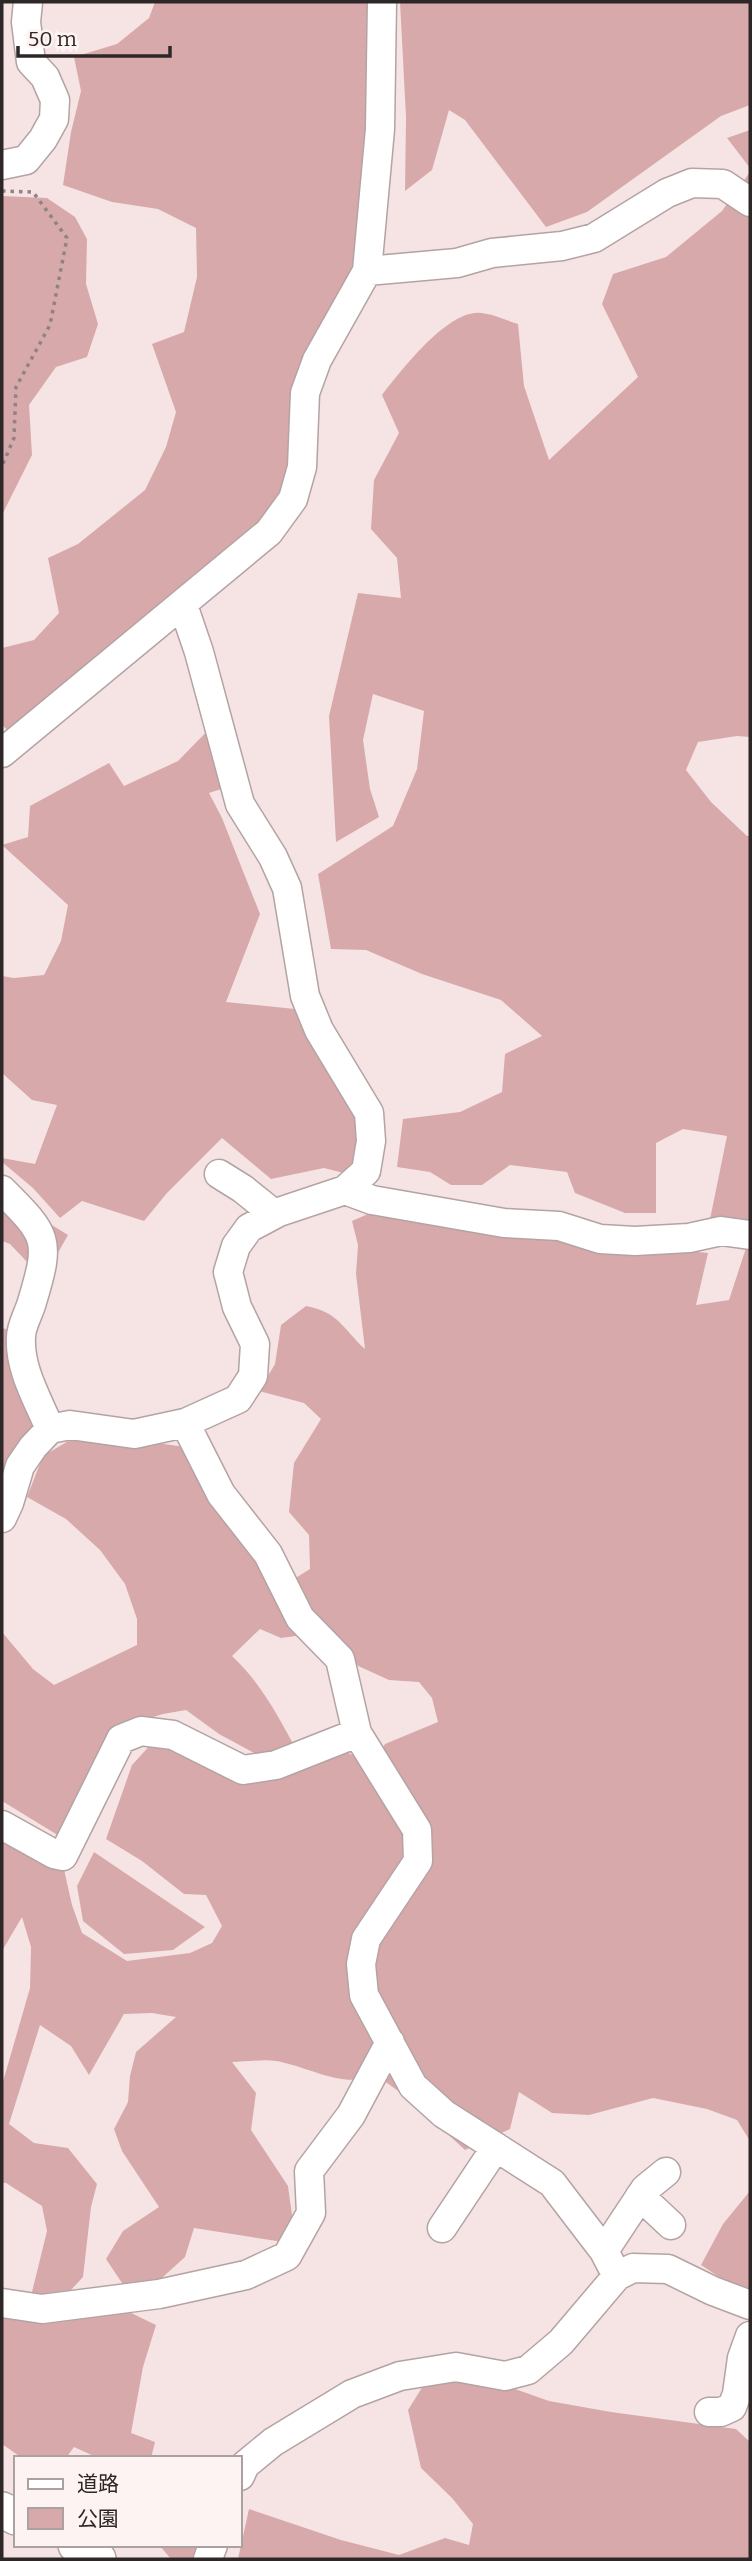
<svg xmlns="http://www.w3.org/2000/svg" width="752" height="2561" font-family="Bitter,'Noto Sans JP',serif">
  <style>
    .green { fill: #d8a9ab }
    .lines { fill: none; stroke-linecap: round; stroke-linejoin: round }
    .minor-casing { stroke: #b4a3a3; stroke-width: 31 }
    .major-casing { stroke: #b4a3a3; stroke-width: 38 }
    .path { stroke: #8f8383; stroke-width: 3.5; stroke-dasharray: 3.5 5; stroke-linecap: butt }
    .minor { stroke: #fff; stroke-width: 28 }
    .major { stroke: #fff; stroke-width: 35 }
  </style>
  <rect width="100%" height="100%" fill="#f6e4e4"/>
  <path class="green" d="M155 2H373L370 185 353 308 299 444 287 505 12 734 2 725V648L34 640 59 613 48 558 78 544 145 490 166 447 176 412 152 344 184 332 197 277 196 228 158 209 112 202 63 185 71 132 81 91 74 57 117 44 149 18Z
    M400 2H750V105L721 116 587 212 546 227 465 120 449 110 432 170 405 191 406 117Z
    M750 130V168L727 138Z
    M750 172V737L737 736 698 742 686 770 711 802 747 836H750V1235L707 1234 727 1136 683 1129 656 1143V1213H625L575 1193 567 1172 510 1165 482 1185H451L430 1172 397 1167 403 1119 460 1112 502 1092 505 1054 542 1036 501 1000 422 974 366 950 331 949 318 874 393 826 417 769 424 711 373 694 363 740 370 789 379 817 336 842 329 716 358 593 401 598 397 558 371 529 374 480 399 433 382 395C401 371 448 309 481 313 494 314 507 321 518 324L524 386 549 460 638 377 602 304 613 274 666 257 722 211Z
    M2 196 47 198 75 217 87 239 86 284 98 324 87 357 56 367 29 405 32 455 2 515Z
    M219 719 240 783 209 793 222 818 260 914 226 1002 314 1011 376 1119 355 1176 324 1168 271 1179 222 1138 167 1193 144 1221 82 1201 60 1218 33 1188 2 1162V1158L35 1164 57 1105 32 1100 2 1073V976L14 978 44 975 61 941 68 905 2 845 28 837 30 806 109 763 124 786 178 761Z
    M2 1174 12 1180 47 1222 68 1235 50 1267 29 1264 10 1244 2 1241Z
    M398 1201 659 1248 708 1253 696 1305 729 1300 747 1245 750 1246V2141L737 2120 707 2109 653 2098 589 2115 552 2113 519 2092 510 2129 465 2150 412 2101 376 2075C345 2090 307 2066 276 2061 262 2059 246 2062 232 2062L256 2093 251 2130 288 2186 296 2244 194 2228 185 2257 153 2286 128 2292 106 2259 123 2231 159 2207 122 2151 114 2129 128 2102 130 2076 136 2052 176 2017 152 2013 124 2014 89 2075 71 2046 40 2025 9 2124 34 2143 68 2148 97 2184 91 2207 83 2277 58 2304 32 2292 47 2231 42 2206 6 2183H2V2085L30 1988 31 1947 22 1917 2 1951V1830L63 1865 72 1905 82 1933 127 1961 190 1953 212 1943 222 1926 206 1895 184 1894 142 1861 106 1839 132 1765 154 1741 244 1769 346 1752 372 1764 385 1744 438 1722 432 1698 419 1682 389 1680 356 1665 326 1632 281 1638 260 1629 232 1656C262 1684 280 1719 299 1755L256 1754 219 1734 186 1710 163 1714 117 1728 69 1842 2 1801V1632L33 1669 54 1685 137 1645V1619L125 1584 100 1550 66 1519 27 1497 43 1456 70 1440 129 1439 185 1447 294 1579 310 1569 309 1535 289 1512 294 1463 321 1419 304 1403 259 1391 275 1364 281 1325 306 1306C339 1312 343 1329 365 1349L356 1274 358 1245 352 1221Z
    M2 1328 24 1334 38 1425 2 1482Z
    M94 1852 205 1927 173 1950 124 1954 83 1921 77 1886Z
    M750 2191V2294L739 2290 701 2265 723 2224Z
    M127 2311 156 2325 143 2367 131 2433 155 2442 151 2458H98L74 2447 66 2458H22L2 2444V2313L52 2322Z
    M428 2378 504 2385 549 2401 611 2412 736 2429 750 2442V2559H238L249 2509 341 2540 399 2555 445 2538 469 2545 473 2524 452 2498 421 2468 408 2410Z
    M159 2545H202L203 2559H171Z"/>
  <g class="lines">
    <defs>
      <path id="minor" d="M2 165 26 160 43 139 54 119 55 100 45 77 31 62 26 22 28 2
        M367 271 457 263 492 253 562 246 594 238 667 193 692 183 723 184 750 202
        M2 753 269 532 293 499 302 467 305 393 317 360 367 271 380 129 382 2
        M219 1174 243 1189 274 1214
        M2 1190C48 1236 51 1239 32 1302 29 1313 21 1326 21 1337 19 1369 38 1400 50 1429
        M345 1190 372 1200 504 1223 559 1226 600 1239 635 1241 689 1238 721 1231 750 1235
        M185 1423 221 1494 268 1554 300 1618 340 1659 357 1733 417 1830 418 1861 366 1939 361 1964 364 1995 413 2086 444 2114 552 2183 604 2251 617 2276
        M2 1518 9 1503 20 1466 33 1447 50 1429 70 1425 134 1434 185 1423 238 1399 253 1376 255 1344 237 1307 228 1272 236 1246 249 1228 279 1212 345 1190 366 1171 371 1141 369 1113 319 1030 305 996 287 888 273 857 240 804 199 652 183 605
        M2 1825 54 1854 63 1856 121 1739 141 1731 173 1735 243 1770 276 1765 357 1733
        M640 2196 671 2225
        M442 2228 496 2147
        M604 2251 645 2189 666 2172
        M2 2303 42 2309 159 2294 246 2275 287 2256 311 2213 309 2171 351 2115 390 2042
        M709 2412H721L732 2407 737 2394 742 2358 750 2336
        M240 2476 245 2465 273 2442 352 2394 400 2376 456 2367 505 2376 528 2370 561 2342 617 2276 633 2268 668 2269 713 2291 750 2305
        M208 2559 213 2545"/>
      <path id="major" d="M2 2510 16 2517
        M76 2545 98 2559"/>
    </defs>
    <use href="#minor" class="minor-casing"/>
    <use href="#major" class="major-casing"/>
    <path class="path" d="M2 191 33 192 67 238 50 325 16 387 14 438 2 466"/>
    <use href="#minor" class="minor"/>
    <use href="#major" class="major"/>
  </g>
  <rect width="752" height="2561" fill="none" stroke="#2e2727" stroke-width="7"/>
  <rect x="14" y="2456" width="228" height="91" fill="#fef3f3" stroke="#aba1a1" stroke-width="2"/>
  <rect x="28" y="2479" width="35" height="10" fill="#ffffff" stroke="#aba1a1" stroke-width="2"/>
  <text x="77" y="2491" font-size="21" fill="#2e2727">道路</text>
  <rect x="28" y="2508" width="35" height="21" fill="#d8a9ab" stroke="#aba1a1" stroke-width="2"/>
  <text x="77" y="2526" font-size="21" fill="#2e2727">公園</text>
  <path d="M18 46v10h152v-10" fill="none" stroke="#2e2727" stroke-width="3.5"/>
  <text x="28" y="46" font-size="21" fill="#2e2727" stroke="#fef3f3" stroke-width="5" paint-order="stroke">50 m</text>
</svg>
